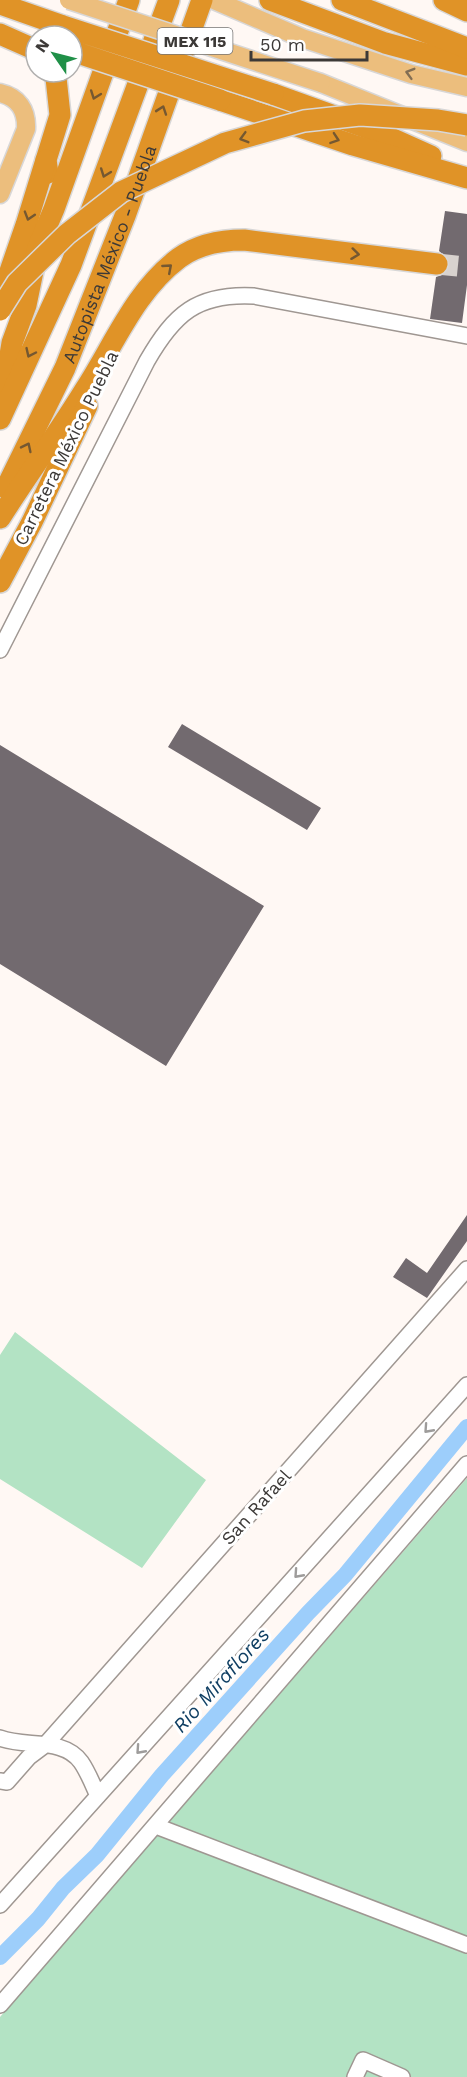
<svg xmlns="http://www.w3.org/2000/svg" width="467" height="2077" font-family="'Work Sans',sans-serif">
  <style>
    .green { fill: #b3e3c4 }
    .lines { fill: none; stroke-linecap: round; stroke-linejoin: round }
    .canal { stroke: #9dcefb; stroke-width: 16 }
    .building { fill: #726a6f }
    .highway-tunnel { stroke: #d8d2ce; stroke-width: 21; stroke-dasharray: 21 10; stroke-linecap: butt }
    .minor-casing { stroke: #9f9792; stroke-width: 18 }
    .major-casing { stroke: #d8d7d7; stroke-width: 21 }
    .highway-casing { stroke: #d8d7d7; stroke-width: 24 }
    .minor { stroke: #fff; stroke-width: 15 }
    .major { stroke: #ecbe7d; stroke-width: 18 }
    .highway { stroke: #e09327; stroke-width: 21 }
    .major-bridge-casing { stroke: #d8d7d7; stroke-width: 21; stroke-linecap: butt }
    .highway-bridge-casing { stroke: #d8d7d7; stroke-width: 24; stroke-linecap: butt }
    .major-bridge { stroke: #ecbe7d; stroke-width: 18 }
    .highway-bridge { stroke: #e09327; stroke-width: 21 }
    .oneway { stroke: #826e53 }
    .oneway2 { stroke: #755831 }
    .oneway3 { stroke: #9e9c9b }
    .labels { text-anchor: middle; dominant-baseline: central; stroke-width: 6; stroke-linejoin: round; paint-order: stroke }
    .shield { fill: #fff; stroke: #767473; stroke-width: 1.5 }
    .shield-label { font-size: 16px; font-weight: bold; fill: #3c3937 }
    .street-label { font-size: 18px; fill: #3c3937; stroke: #fff }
    .water-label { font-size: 20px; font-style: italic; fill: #103f63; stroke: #fff }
  </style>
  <rect width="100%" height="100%" fill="#fff8f4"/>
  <path class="green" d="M15 1332 206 1480 142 1568 0 1479V1355Z
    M467 1478V2077H0V2017Z"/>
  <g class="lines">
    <path class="canal" d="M0 1957 38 1919 63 1888 97 1855 162 1775 308 1613 345 1575 467 1427"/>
  </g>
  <path class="building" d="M445 211 467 214V285L462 323 430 319 436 277 442 275 450 266 448 259 439 251Z
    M182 724 321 808 307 830 168 747Z
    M0 745 264 906 166 1066 0 964Z
    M467 1215V1241L427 1298 393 1277 406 1258 427 1273Z"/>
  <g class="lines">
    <path class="highway-tunnel" d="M437 264 467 267"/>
    <defs>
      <path id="minor" d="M0 650 147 361C174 314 197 293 254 296L467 336
        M0 1738C25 1748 63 1737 81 1762 88 1772 93 1785 98 1796
        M0 1781 7 1782 29 1757 45 1745 467 1269
        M156 1826 467 1945
        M0 1905 467 1385
        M0 2005 467 1464
        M355 2077 363 2060 402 2077"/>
      <path id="major" d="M214 0 302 38 411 74 467 87
        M321 83 467 142
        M0 93C18 97 27 110 26 129L0 194"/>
      <g id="highway">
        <path d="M270 0 385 43 467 65"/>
        <path d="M342 0 467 48"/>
        <path d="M444 0 467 11"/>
        <path d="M0 4 63 26"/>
        <path d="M0 34 36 50"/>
        <path d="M273 94 373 130 431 156"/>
        <path d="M220 100 353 145 467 178"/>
        <path d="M48 173 46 160 60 115 56 78 52 72"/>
        <path d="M0 300 26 225 46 160"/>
        <path d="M3 396 12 343 26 305 38 247 54 209 129 0"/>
        <path d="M0 419 71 265 169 0"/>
        <path id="s1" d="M6 488 65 368 125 216 202 0"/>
        <path d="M0 518C28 474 59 432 86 388 115 343 135 291 179 258 197 245 222 240 244 240L437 264"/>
        <path d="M0 582 32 522 87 406"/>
      </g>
    </defs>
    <use href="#minor" class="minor-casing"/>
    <use href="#major" class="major-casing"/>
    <use href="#highway" class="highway-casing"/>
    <use href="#minor" class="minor"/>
    <use href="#major" class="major"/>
    <use href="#highway" class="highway"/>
    <defs>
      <path id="major-bridge" d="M69 0 321 83"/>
      <path id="highway-bridge" d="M63 26 273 94
        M72 51 220 100
        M0 310 17 283 67 234 121 192 225 143 304 121 360 115 438 120 467 125"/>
    </defs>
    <use href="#major-bridge" class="major-bridge-casing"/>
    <use href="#highway-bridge" class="highway-bridge-casing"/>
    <use href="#major-bridge" class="major-bridge"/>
    <use href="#highway-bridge" class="highway-bridge"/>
  </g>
  <defs><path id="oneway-chevron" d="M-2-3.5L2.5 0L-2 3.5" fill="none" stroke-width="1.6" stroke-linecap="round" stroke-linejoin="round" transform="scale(1.5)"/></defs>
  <use class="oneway" href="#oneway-chevron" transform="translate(410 73) rotate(-164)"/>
  <g class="oneway2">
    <use href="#oneway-chevron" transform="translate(95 95) rotate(110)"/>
    <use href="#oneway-chevron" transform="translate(162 110) rotate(-71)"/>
    <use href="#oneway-chevron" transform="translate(244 138) rotate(164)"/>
    <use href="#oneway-chevron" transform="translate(335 139) rotate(19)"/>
    <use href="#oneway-chevron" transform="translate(105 173) rotate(110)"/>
    <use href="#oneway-chevron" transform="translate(29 216) rotate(107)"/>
    <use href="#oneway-chevron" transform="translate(355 254) rotate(7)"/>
    <use href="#oneway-chevron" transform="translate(168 268) rotate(-41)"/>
    <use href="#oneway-chevron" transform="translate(30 353) rotate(115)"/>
    <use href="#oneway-chevron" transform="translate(27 447) rotate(-64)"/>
  </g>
  <g class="oneway3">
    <use href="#oneway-chevron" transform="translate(428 1429) rotate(132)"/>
    <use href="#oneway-chevron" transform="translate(298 1574) rotate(132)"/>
    <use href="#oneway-chevron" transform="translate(140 1750) rotate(132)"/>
  </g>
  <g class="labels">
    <rect class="shield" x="157.5" y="28" width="75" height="26" rx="4.5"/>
    <g class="shield-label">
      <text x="195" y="41">MEX 115</text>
    </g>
    <g class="street-label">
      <text stroke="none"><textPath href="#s1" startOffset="256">Autopista México - Puebla</textPath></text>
      <text transform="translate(66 448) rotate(-64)">Carretera México Puebla</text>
      <text transform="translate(256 1507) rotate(-48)">San Rafael</text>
    </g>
    <g class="water-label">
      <text transform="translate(221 1680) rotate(-48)">Rio Miraflores</text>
    </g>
  </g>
  <g transform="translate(54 54) rotate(305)"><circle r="28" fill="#ffffff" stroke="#b1b0af" stroke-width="1.5"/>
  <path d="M0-4.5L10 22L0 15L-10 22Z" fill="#209048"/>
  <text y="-9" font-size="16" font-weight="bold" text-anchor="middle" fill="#3c3937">N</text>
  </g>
  <path d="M251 51v9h116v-9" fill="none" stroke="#3c3937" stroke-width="3"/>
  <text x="260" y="51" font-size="18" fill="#3c3937" stroke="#ffffff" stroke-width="4.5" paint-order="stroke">50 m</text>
</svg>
